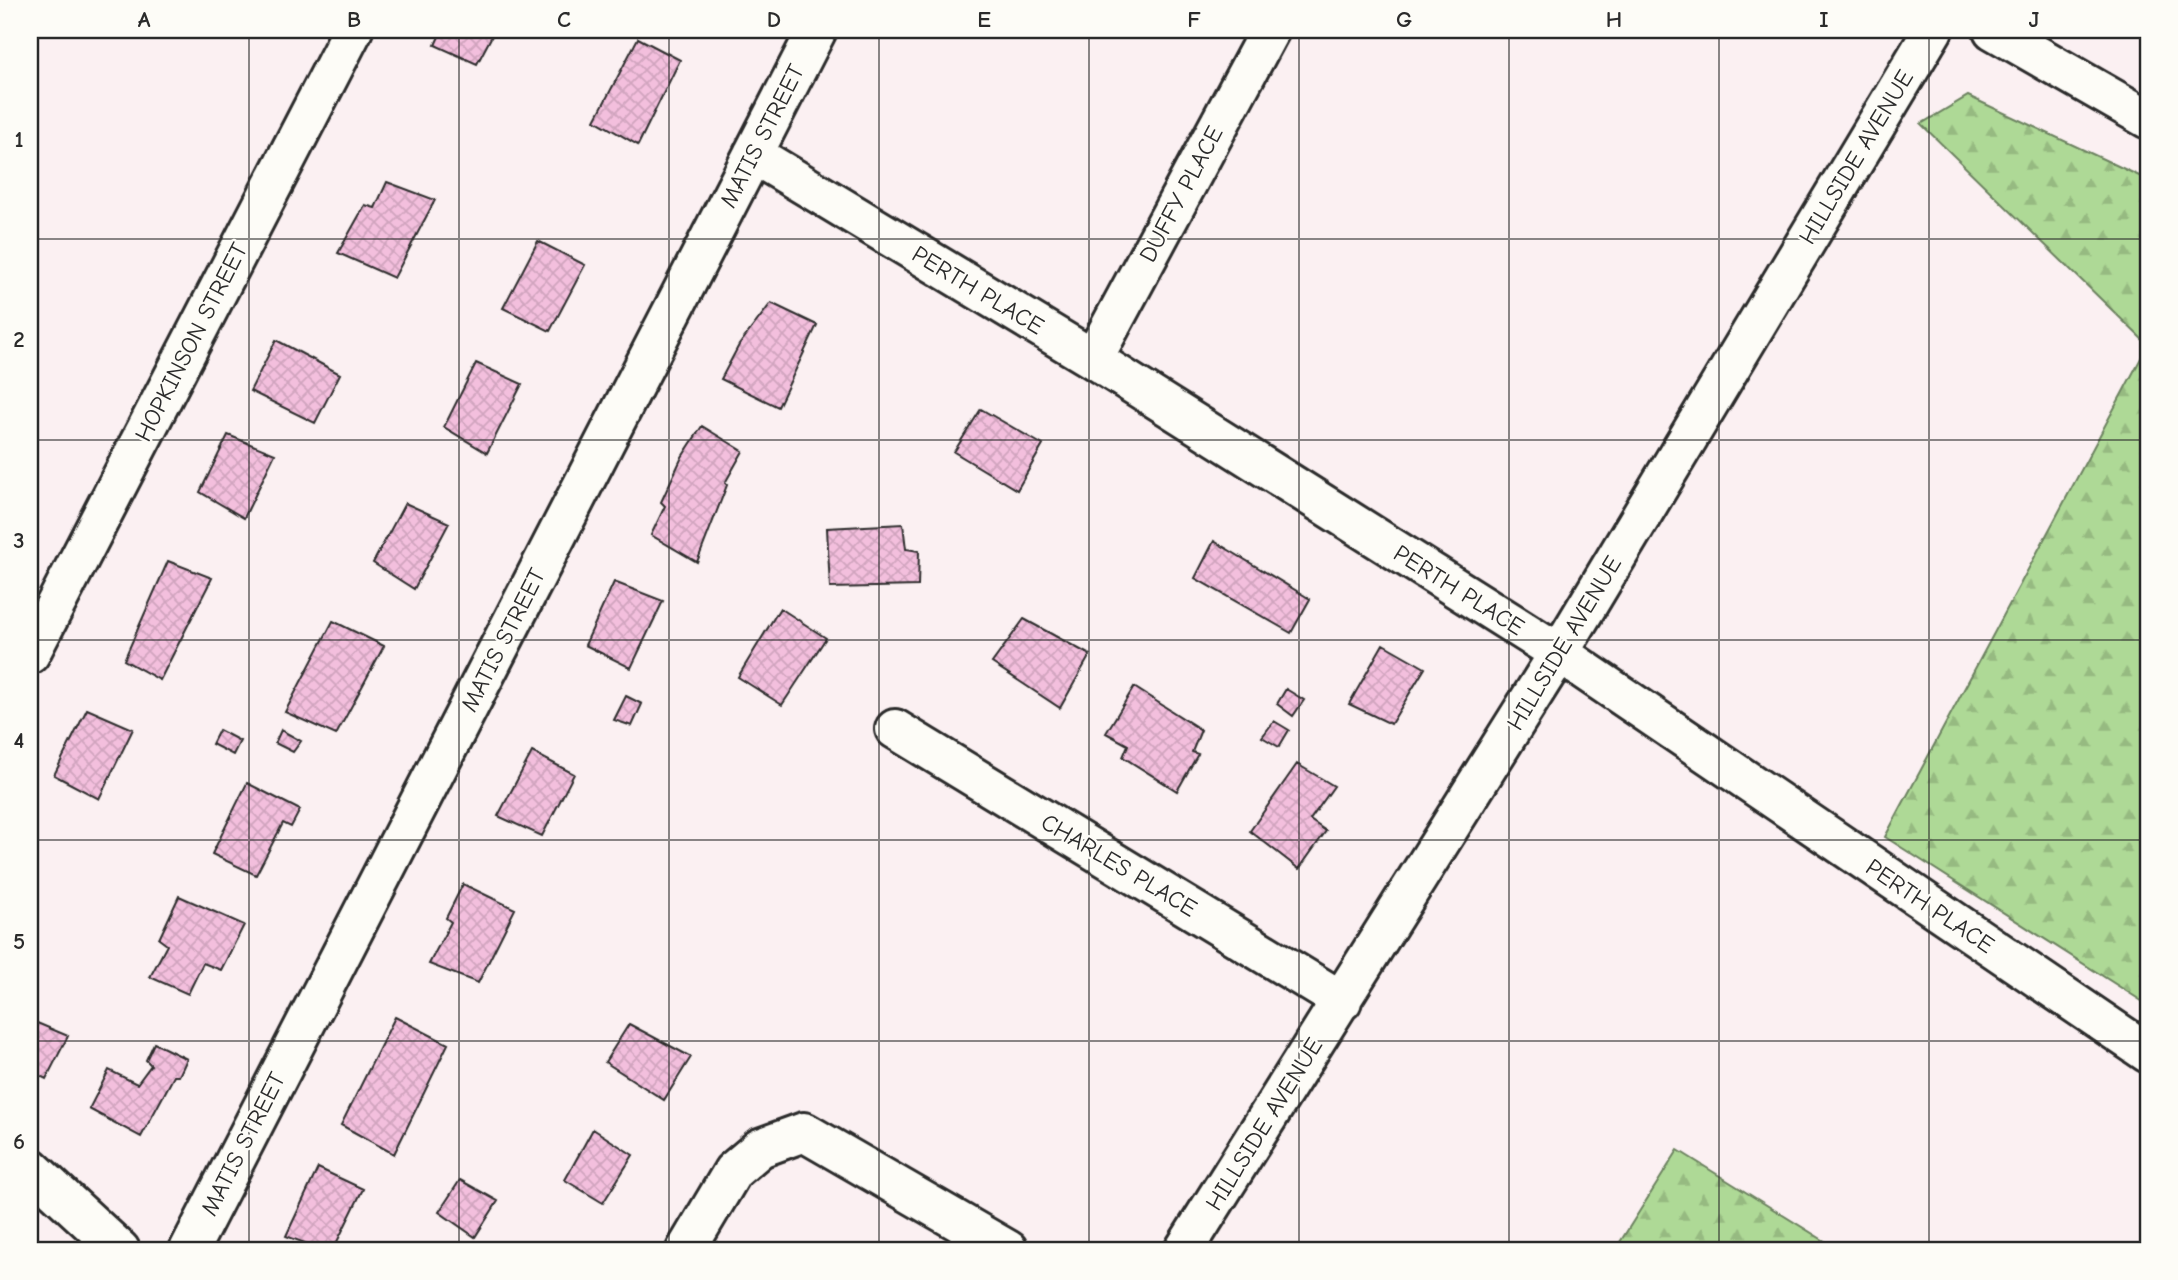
<svg xmlns="http://www.w3.org/2000/svg" width="2178" height="1280" font-family="'Comic Neue',sans-serif">
  <style>
    .forest { fill: url(#forest-firs); stroke: #6c8260; stroke-width: 2 }
    .building { fill: url(#building-cross-hatch); stroke: #2b2b2b; stroke-width: 2 }
    .lines { fill: none; stroke-linecap: round; stroke-linejoin: round }
    .minor-casing { stroke: #2b2b2b; stroke-width: 44 }
    .major-casing { stroke: #2b2b2b; stroke-width: 44 }
    .minor { stroke: #fdfcf7; stroke-width: 38 }
    .major { stroke: #fdfcf7; stroke-width: 38 }
    .grid { fill: none; stroke: #2b2b2b; stroke-width: 2; stroke-opacity: 0.55 }
    .labels { text-anchor: middle; dominant-baseline: central; stroke-width: 5; stroke-linejoin: round; paint-order: stroke }
    .street-label { font-size: 24px; fill: #2b2b2b; stroke: #fdfcf7 }
    .neatline { fill: none; stroke: #2b2b2b; stroke-width: 2.5 }
    .grid-label { font-size: 23px; text-anchor: middle; font-weight: bold; fill: #2b2b2b }
  </style>
  <defs>
    <pattern id="forest-firs" width="22" height="20" patternUnits="userSpaceOnUse" patternTransform="scale(1.75)"><rect width="22" height="20" fill="#aed996"/><path d="M5 1l3.5 6h-7zM16 11l3.5 6h-7z" fill="#96ba81"/></pattern>
    <pattern id="building-cross-hatch" width="8" height="8" patternUnits="userSpaceOnUse" patternTransform="scale(1.75)"><rect width="8" height="8" fill="#f3bfdd"/><path d="M0 0l8 8M0 8l8-8" fill="none" stroke="#d0a4be"/></pattern>
  </defs>
  <rect width="100%" height="100%" fill="#fbf0f2"/>
  <filter id="ink" filterUnits="userSpaceOnUse"><feTurbulence type="fractalNoise" baseFrequency=".0143" numOctaves="2"/><feDisplacementMap in="SourceGraphic" scale="14" xChannelSelector="R" yChannelSelector="G"/><feConvolveMatrix kernelMatrix="1 2 1 2 8 2 1 2 1" color-interpolation-filters="sRGB"/></filter>
  <g filter="url(#ink)">
    <path class="forest" d="M1968 96 2148 180V1005L1885 837 2148 345 1921 124Z
      M1678 1150 1839 1250H1615Z"/>
    <path class="building" d="M442 30H495L477 64 435 45Z
      M638 38 680 60 638 145 595 120Z
      M387 182 435 200 394 278 338 253 365 205 375 208Z
      M538 241 585 265 550 331 503 308Z
      M771 303 817 325 778 407 721 379 739 345Z
      M276 340 340 374 315 423 250 391Z
      M476 363 522 384 487 453 444 427Z
      M981 409 1043 445 1017 490 954 452Z
      M702 426 743 451 725 483 727 485 697 562 651 535 665 506 661 502 682 457Z
      M228 435 275 454 244 518 200 492Z
      M405 503 449 523 414 589 373 563Z
      M903 524 906 549 919 551 918 586 830 588 827 528Z
      M1214 541 1310 599 1291 633 1195 578Z
      M168 561 212 578 160 680 124 660Z
      M614 582 663 601 631 668 585 645Z
      M780 608 826 638 782 705 738 677Z
      M1024 619 1090 655 1060 708 992 663Z
      M333 621 384 646 336 735 285 712Z
      M1383 644 1425 668 1391 724 1349 704Z
      M1134 687 1201 730 1192 752 1198 754 1177 791 1123 757 1128 745 1106 733Z
      M1286 689 1304 700 1293 716 1277 704Z
      M626 696 642 704 632 726 614 720Z
      M87 709 133 729 99 799 54 775Z
      M1274 721 1289 730 1279 747 1262 737Z
      M219 730 240 741 233 755 212 744Z
      M281 730 301 741 293 752 275 743Z
      M532 752 574 774 542 836 498 816Z
      M1297 764 1334 786 1310 820 1326 831 1299 869 1250 831Z
      M247 783 300 810 291 827 283 823 256 875 212 854Z
      M463 884 515 909 478 983 429 964 451 922 446 918Z
      M179 896 244 925 221 970 203 963 188 994 150 977 167 945 159 939Z
      M395 1017 448 1044 394 1154 341 1125Z
      M30 1020 68 1036 46 1079 30 1071Z
      M629 1024 691 1057 664 1100 605 1062Z
      M154 1043 187 1059 179 1076H174L141 1137 89 1109 109 1070 137 1084 151 1065 146 1060Z
      M593 1129 633 1155 603 1203 565 1180Z
      M318 1168 363 1189 333 1250H323L286 1236Z
      M460 1180 498 1201 475 1237 439 1212Z"/>
    <g class="lines">
      <defs>
        <path id="minor" d="M1993 30 2148 119
          M753 154 1093 359 1559 653 2148 1053
          M1093 359 1270 30
          M30 654 353 30
          M895 729 1342 1001
          M189 1250 817 30
          M686 1250 733 1171 760 1148 804 1132 1008 1250
          M1184 1250 1559 653 1933 30"/>
        <path id="major" d="M30 1167 120 1250"/>
      </defs>
      <use href="#minor" class="minor-casing"/>
      <use href="#major" class="major-casing"/>
      <use href="#minor" class="minor"/>
      <use href="#major" class="major"/>
    </g>
  </g>
  <path class="grid" d="M249 30V1250M459 30V1250M669 30V1250M879 30V1250M1089 30V1250M1299 30V1250M1509 30V1250M1719 30V1250M1929 30V1250M30 239H2148M30 440H2148M30 640H2148M30 840H2148M30 1041H2148"/>
  <g class="labels">
    <g class="street-label">
      <text transform="translate(762 136) rotate(-63)">MATIS STREET</text>
      <text transform="translate(1856 157) rotate(-59)">HILLSIDE AVENUE</text>
      <text transform="translate(1181 194) rotate(-62)">DUFFY PLACE</text>
      <text transform="translate(978 290) rotate(31)">PERTH PLACE</text>
      <text transform="translate(191 342) rotate(-63)">HOPKINSON STREET</text>
      <text transform="translate(1459 590) rotate(32)">PERTH PLACE</text>
      <text transform="translate(503 640) rotate(-63)">MATIS STREET</text>
      <text transform="translate(1564 643) rotate(-59)">HILLSIDE AVENUE</text>
      <text transform="translate(1119 865) rotate(31)">CHARLES PLACE</text>
      <text transform="translate(1930 906) rotate(34)">PERTH PLACE</text>
      <text transform="translate(1264 1124) rotate(-58)">HILLSIDE AVENUE</text>
      <text transform="translate(243 1144) rotate(-63)">MATIS STREET</text>
    </g>
  </g>
  <rect width="2178" height="1280" fill="none" stroke="#fdfcf7" stroke-width="77"/>
  <rect x="38" y="38" width="2102" height="1204" class="neatline"/>
  <g class="grid-label">
    <text x="144" y="27">A</text>
    <text x="354" y="27">B</text>
    <text x="564" y="27">C</text>
    <text x="774" y="27">D</text>
    <text x="984" y="27">E</text>
    <text x="1194" y="27">F</text>
    <text x="1404" y="27">G</text>
    <text x="1614" y="27">H</text>
    <text x="1824" y="27">I</text>
    <text x="2034" y="27">J</text>
    <text x="19" y="147">1</text>
    <text x="19" y="347">2</text>
    <text x="19" y="548">3</text>
    <text x="19" y="748">4</text>
    <text x="19" y="949">5</text>
    <text x="19" y="1149">6</text>
  </g>
</svg>
